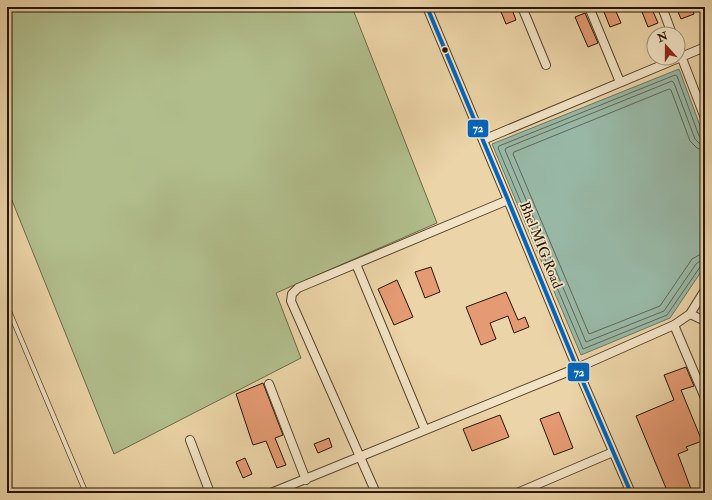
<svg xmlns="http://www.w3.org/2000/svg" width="712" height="500" font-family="'IM FELL Double Pica',serif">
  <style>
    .green { fill: #b1be8c; stroke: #6c6a46 }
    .water { fill: #98b8a6; stroke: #6b7764 }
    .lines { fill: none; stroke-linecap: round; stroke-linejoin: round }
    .shore { stroke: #606654; stroke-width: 1 }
    .building { fill: #e49a72; stroke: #271501 }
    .lane-casing { stroke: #58452a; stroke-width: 5.5 }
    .street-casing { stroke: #58452a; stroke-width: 10 }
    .lane { stroke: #f2e3c6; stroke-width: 4 }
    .street { stroke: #f2e3c6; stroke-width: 8 }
    .bus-1-casing { stroke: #f2e3c6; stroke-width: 7 }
    .bus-1 { stroke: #0065bd; stroke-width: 4 }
    .bus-dot { fill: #271501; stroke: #f2e3c6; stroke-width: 1.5 }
    .labels { text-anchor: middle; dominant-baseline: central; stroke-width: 3.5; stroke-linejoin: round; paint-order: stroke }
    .street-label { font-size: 14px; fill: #271501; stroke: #f2e3c6 }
    .line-badge { stroke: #f2e3c6; stroke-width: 1.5 }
    .badge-label { font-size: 11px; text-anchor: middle; font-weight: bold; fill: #fff }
  </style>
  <rect width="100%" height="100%" fill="#ebd4a7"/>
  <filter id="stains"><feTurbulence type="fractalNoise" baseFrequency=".005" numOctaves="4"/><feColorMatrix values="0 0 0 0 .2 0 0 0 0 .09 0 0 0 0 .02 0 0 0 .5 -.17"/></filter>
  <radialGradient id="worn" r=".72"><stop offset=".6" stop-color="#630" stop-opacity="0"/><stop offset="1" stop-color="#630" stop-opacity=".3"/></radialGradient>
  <path class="green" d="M7 7H352L437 223 276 293 301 358 114 454 7 188Z"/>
  <path class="water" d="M679 69 705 139V266L670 318 581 355 492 144Z"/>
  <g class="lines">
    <path class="shore" d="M705 139 702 138 699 136 677 76 675 75 499 146 498 148 583 349 667 315 700 267 705 265
      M705 144 699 143 695 139 674 83 672 81 506 148 505 150 586 342 664 311 696 264 700 261 705 260
      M705 150 697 148 690 141 671 90 669 89 514 152 513 154 589 334 660 306 692 259 699 255 705 254"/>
  </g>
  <path class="building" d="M499 7H511L516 20 506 24Z
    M602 7H614L621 23 610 27Z
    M640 7H651L658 23 648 27Z
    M676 7H692L694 14 681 19Z
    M585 13 598 43 588 47 575 17Z
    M431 267 440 292 425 298 415 272Z
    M397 280 413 317 394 325 378 289Z
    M506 292 518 320 525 317 529 327 514 333 508 316 490 323 496 339 481 345 466 307Z
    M686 367 694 386 681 390 702 441 686 447 688 450 678 454 691 489 679 493H668L636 416 674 400 664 375Z
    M263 383 283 435 275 438 286 465 277 468 266 441 253 445 236 394Z
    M559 412 573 448 554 455 540 419Z
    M500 415 509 437 472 451 463 429Z
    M329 438 332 447 318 453 314 444Z
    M245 458 252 474 243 478 236 462Z"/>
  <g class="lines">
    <defs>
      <path id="lane" d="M7 306 86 493"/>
      <path id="street" d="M427 7 508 200 577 368 631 493
        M522 7 546 65
        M589 7 620 82
        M662 7 672 34
        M678 48 705 118
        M483 140 705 47
        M356 264 425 430
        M690 314 705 321
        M674 325 705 398
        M269 384 306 480
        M190 440 210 493
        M271 493 577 368 674 325 690 314 705 290
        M376 493 291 301 292 294 298 288 508 200
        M517 493 613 452"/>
    </defs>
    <use href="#lane" class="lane-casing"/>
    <use href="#street" class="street-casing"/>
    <use href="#lane" class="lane"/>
    <use href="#street" class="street"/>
    <defs>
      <path id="bus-1" d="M427 7 508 200 577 368 631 493"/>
    </defs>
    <use href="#bus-1" class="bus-1-casing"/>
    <use href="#bus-1" class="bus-1"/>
  </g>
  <circle class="bus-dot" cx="445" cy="50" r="3.5"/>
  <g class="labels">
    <g class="street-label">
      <text transform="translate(541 245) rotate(68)">Bhel MIG Road</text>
    </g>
  </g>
  <g class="line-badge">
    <rect x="467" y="119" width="22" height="19" rx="4" fill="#0065bd"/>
    <rect x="567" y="362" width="23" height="20" rx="4" fill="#0065bd"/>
  </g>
  <g class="badge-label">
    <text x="478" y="132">72</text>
    <text x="579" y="376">72</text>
  </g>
  <rect width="712" height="500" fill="none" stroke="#ebd4a7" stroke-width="24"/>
  <rect x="8" y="8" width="696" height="484" fill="none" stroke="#271501" stroke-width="2"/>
  <rect x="12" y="12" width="688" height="476" fill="none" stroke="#271501"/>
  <g transform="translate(666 46) rotate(339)"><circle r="19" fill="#f2e3c6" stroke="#a19177"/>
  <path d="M0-3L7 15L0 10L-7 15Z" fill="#8f2418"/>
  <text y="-6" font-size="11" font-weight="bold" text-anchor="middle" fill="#271501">N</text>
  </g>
  <rect width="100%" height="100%" filter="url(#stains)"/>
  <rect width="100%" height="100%" fill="url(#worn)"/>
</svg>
